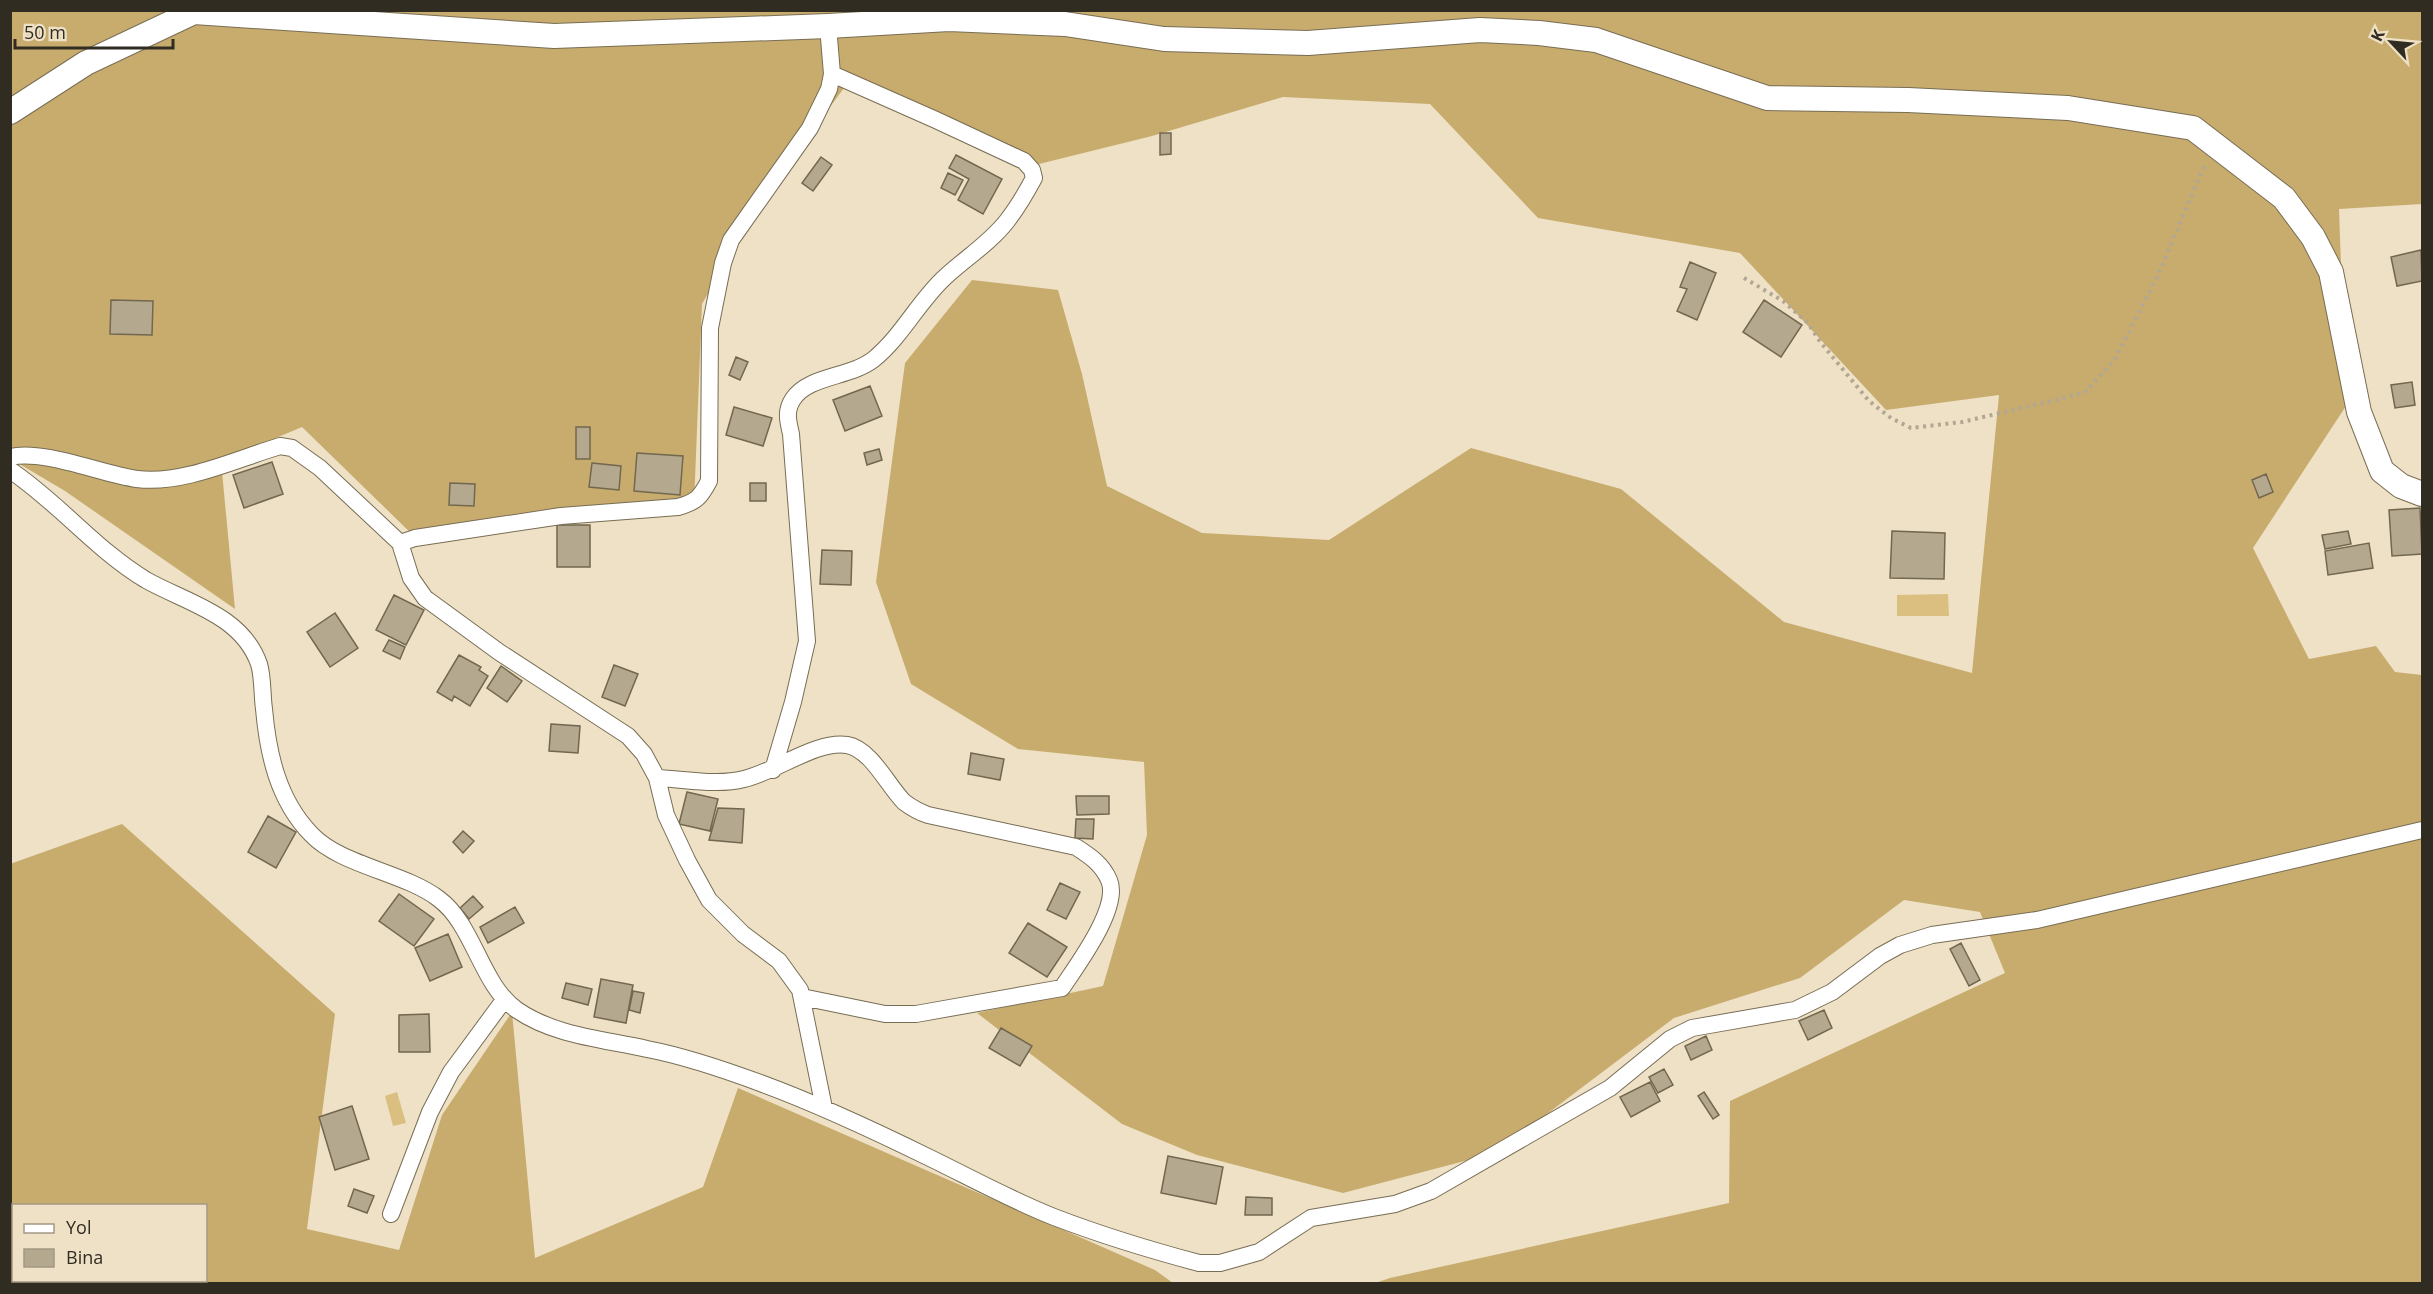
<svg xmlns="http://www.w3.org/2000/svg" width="2433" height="1294" font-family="'Open Sans',sans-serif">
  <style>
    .forest { fill: #c8ac6e; fill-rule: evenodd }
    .water { fill: #dbbf80 }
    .building { fill: #b4a88e; stroke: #72674f; stroke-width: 1.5 }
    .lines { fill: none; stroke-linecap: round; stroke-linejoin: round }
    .street-casing { stroke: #786d54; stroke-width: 18 }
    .secondary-casing { stroke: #786d54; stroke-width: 26 }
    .path { stroke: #b2a792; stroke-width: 4; stroke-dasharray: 3 4.5; stroke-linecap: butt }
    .street { stroke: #fff; stroke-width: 16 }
    .secondary { stroke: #fff; stroke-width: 24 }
  </style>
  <rect width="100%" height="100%" fill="#eee1c6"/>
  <path class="forest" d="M11 11H2422V204L2339 209 2346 406 2253 548 2309 659 2376 646 2395 672 2422 675V1283H1375L1390 1278 1729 1203 1730 1101 2005 973 1980 912 1904 900 1800 978 1674 1018 1495 1153 1343 1193 1197 1155 1122 1124 977 1013 1103 986 1147 835 1144 762 1018 749 911 684 876 582 905 363 972 280 1058 290 1082 374 1107 486 1202 533 1329 540 1471 448 1621 489 1784 622 1972 673 1999 395 1886 410 1740 253 1538 218 1430 104 1283 97 1152 136 1039 164 847 84 762 198 702 304 694 505 418 540 302 427 221 461 235 609 65 491 11 459Z
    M122 824 335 1014 307 1229 399 1250 442 1115 512 1012 535 1258 703 1187 738 1088 1155 1270 1173 1283H11L10 864ZM14 1206H206V1280H14Z"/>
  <path class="water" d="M1948 594 1949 616H1897V595Z
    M397 1092 406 1123 393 1126 385 1096Z"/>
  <path class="building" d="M1160 133H1171V154L1160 155Z
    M956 155 1002 179 983 214 958 200 969 179 949 168Z
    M821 157 832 165 813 191 802 183Z
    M948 173 963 180 955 195 941 188Z
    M2421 250 2422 281 2397 286 2391 257Z
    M1690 262 1716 273 1697 320 1677 311 1687 289 1680 287Z
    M111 300 153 301 152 335 110 334Z
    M1764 300 1802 325 1781 357 1743 332Z
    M736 357 748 362 740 380 729 375Z
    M2412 382 2415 405 2395 408 2391 385Z
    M870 386 882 416 845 431 833 400Z
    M734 407 772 418 763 446 726 435Z
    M576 427H590V459H576Z
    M879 449 882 460 867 465 864 453Z
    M637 453 683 456 680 495 634 491Z
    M272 462 283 494 244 508 233 475Z
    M592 463 621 466 619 490 589 487Z
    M2266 474 2273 492 2259 498 2252 480Z
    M450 483 475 484 474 506 449 505Z
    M750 483H766V501H750Z
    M2420 508 2422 554 2392 556 2389 510Z
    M557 525H590V567H557Z
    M1892 531 1945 533 1944 579 1890 578Z
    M2348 531 2351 544 2325 549 2322 535Z
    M2369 543 2373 568 2328 575 2325 551Z
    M822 550 852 551 851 585 820 584Z
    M394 595 424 610 406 645 376 630Z
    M335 613 358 648 330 667 307 632Z
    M389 640 405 647 400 659 383 651Z
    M459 655 481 667 479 670 488 676 470 706 454 696 452 701 437 692Z
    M614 665 638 674 625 706 602 697Z
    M501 666 522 681 507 702 487 688Z
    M551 724 580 726 578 753 549 751Z
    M971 753 1004 759 1000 780 968 774Z
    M687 792 718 799 710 831 679 824Z
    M1076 796H1109V814L1077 815Z
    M718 808 744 809 742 843 709 840Z
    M268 816 296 832 276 868 248 852Z
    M1076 819H1094L1093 839 1075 838Z
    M463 831 474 841 463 853 453 842Z
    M1060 883 1080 892 1066 919 1047 910Z
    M399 894 434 919 414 946 379 921Z
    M473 896 483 907 469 919 460 908Z
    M515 907 524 923 488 943 480 927Z
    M1028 923 1067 947 1047 977 1009 953Z
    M448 934 462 967 430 981 415 948Z
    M1961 943 1980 980 1969 986 1950 949Z
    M601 979 633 985 626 1023 594 1017Z
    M566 983 592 989 588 1005 562 998Z
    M633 991 644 993 640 1013 629 1010Z
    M1824 1010 1832 1028 1808 1040 1799 1021Z
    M429 1014 430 1052H399V1015Z
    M1001 1028 1032 1046 1020 1066 989 1048Z
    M1706 1036 1712 1050 1691 1060 1685 1046Z
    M1664 1069 1673 1085 1658 1093 1649 1077Z
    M1650 1082 1660 1101 1631 1117 1620 1097Z
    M1704 1092 1719 1115 1713 1119 1698 1096Z
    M352 1106 369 1159 335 1170 319 1117Z
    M1168 1156 1223 1167 1216 1204 1161 1193Z
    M354 1189 374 1196 367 1213 348 1206Z
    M1246 1197 1272 1198V1215H1245Z"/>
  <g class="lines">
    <defs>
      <path id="street" d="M10 457C44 449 101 474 137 479 182 485 237 459 280 446L292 448 320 468 400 543 411 578 425 598 499 652 628 736 644 754 657 778 666 815 687 860 709 900 743 934 779 961 800 990 824 1108
        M10 470C59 503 96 550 146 580 187 603 242 615 259 664 263 677 262 695 264 709 268 754 278 800 311 834 341 866 404 872 439 899 474 925 481 985 517 1010 555 1036 603 1039 647 1049 684 1056 728 1071 763 1084 820 1105 875 1131 930 1158 971 1178 1011 1200 1054 1217 1101 1235 1150 1250 1199 1263H1220L1259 1252 1311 1218 1395 1204 1431 1191 1610 1088 1670 1039 1692 1028 1795 1010 1832 992 1880 956 1900 945 1932 935 2037 920 2422 830
        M400 543 415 538 561 516 678 507C696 502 700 498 709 481L710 328 723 263 731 240 810 128 829 89 832 74 828 26
        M773 770 793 702 807 641 791 434C788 421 785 411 793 399 809 375 850 378 874 359 901 337 917 304 943 279 964 259 989 244 1007 221 1017 208 1026 193 1034 178L1032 170 1024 161 936 120 832 74
        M657 778C685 779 717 786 744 779 775 772 817 740 847 745 871 749 888 786 904 802 912 808 919 812 928 815L1076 847C1090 856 1102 864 1109 880 1121 907 1077 965 1062 988L916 1014H885L802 997
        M391 1214 430 1112 451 1072 504 1000"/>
      <path id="secondary" d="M10 112 86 63 194 12 554 36 828 26 949 19 1065 24 1164 39 1308 43 1480 30 1539 33 1596 40 1767 98 1908 100 2068 108 2193 128 2284 198 2313 237 2331 272 2359 412 2382 471 2401 486 2422 494"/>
    </defs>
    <use href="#street" class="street-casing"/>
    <use href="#secondary" class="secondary-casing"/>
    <path class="path" d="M1744 278 1783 301 1808 323 1821 343 1869 401 1891 418 1911 428 1962 422 2060 399 2085 392 2114 361 2158 275 2205 164"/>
    <use href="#street" class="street"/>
    <use href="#secondary" class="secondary"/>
  </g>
  <rect width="2433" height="1294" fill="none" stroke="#312c22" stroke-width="24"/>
  <rect x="12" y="1204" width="195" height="78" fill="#eee1c6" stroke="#a29984" stroke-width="1.5"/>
  <rect x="24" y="1224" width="30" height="9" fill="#ffffff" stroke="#a29984" stroke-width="1.5"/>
  <text x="66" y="1234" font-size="18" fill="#312c22">Yol</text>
  <rect x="24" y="1249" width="30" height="18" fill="#b4a88e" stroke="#a29984" stroke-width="1.5"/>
  <text x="66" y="1264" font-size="18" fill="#312c22">Bina</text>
  <g transform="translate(2391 42) rotate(296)" stroke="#eee1c6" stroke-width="4.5" paint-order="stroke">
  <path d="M0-4.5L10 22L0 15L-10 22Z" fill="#312c22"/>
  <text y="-9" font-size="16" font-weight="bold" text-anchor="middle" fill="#312c22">K</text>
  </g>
  <path d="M15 39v9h158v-9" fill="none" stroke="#312c22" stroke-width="3"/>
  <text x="24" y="39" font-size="18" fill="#312c22" stroke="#eee1c6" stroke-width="4.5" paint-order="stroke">50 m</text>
</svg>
